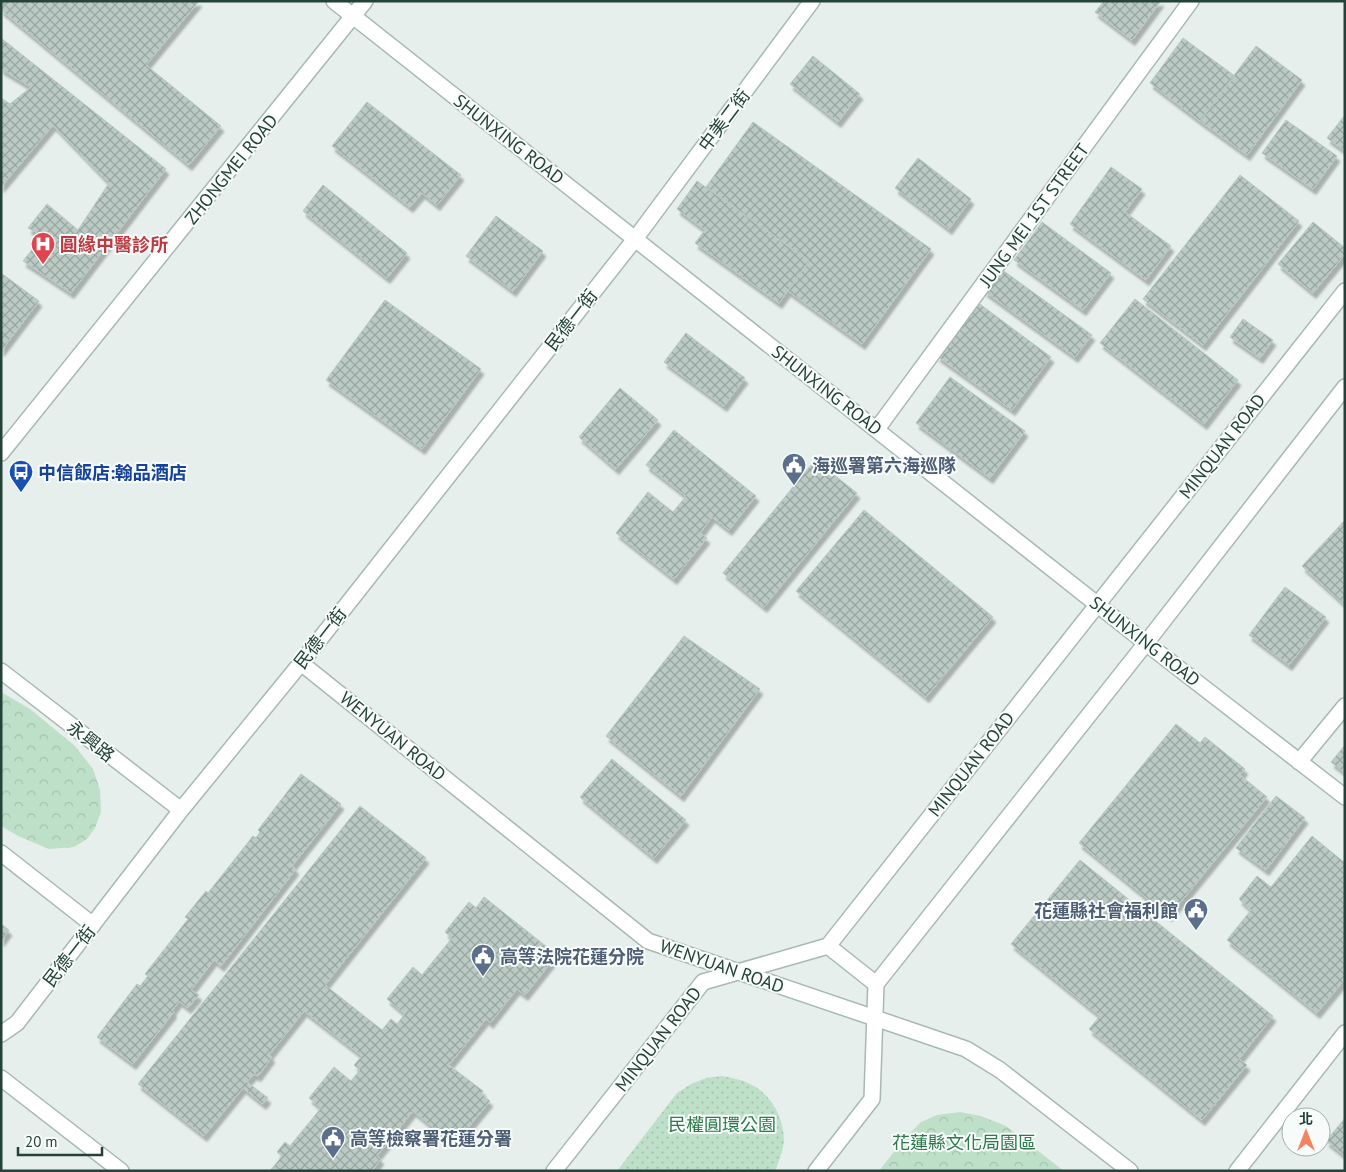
<svg xmlns="http://www.w3.org/2000/svg" width="1346" height="1172" font-family="'PT Sans','Noto Sans TC',sans-serif">
  <style>
    .park { fill: url(#park-crowns) }
    .garden { fill: url(#garden-dots) }
    .building { fill: url(#building-cross-hatch); stroke: #b8c9c2; filter: url(#shadow) }
    .lines { fill: none; stroke-linecap: round; stroke-linejoin: round }
    .minor-casing { stroke: #a8b8b2; stroke-width: 18 }
    .tertiary-casing { stroke: #a8b8b2; stroke-width: 18 }
    .minor { stroke: #fff; stroke-width: 15 }
    .tertiary { stroke: #fff; stroke-width: 15 }
    .labels { text-anchor: middle; dominant-baseline: central; stroke-width: 4; stroke-linejoin: round; paint-order: stroke }
    .street-label { font-size: 18px; fill: #24423a; stroke: #f7fbf9 }
    .health-label { font-size: 18px; font-weight: bold; fill: #be3a42; stroke: #f7fbf9; text-anchor: start }
    .service-label { font-size: 18px; font-weight: bold; fill: #4e5e75; stroke: #f7fbf9; text-anchor: start }
    .transit-label { font-size: 18px; font-weight: bold; fill: #164399; stroke: #f7fbf9; text-anchor: start }
    .park-label { font-size: 18px; fill: #2d7a4b; stroke: #f7fbf9 }
  </style>
  <defs>
    <pattern id="park-crowns" width="20" height="18" patternUnits="userSpaceOnUse" patternTransform="scale(1.25)"><rect width="20" height="18" fill="#bfe0c8"/><path d="M2 6a3 3 0 1 1 6 0M12 15a3 3 0 1 1 6 0" fill="none" stroke="#a4c1ad"/></pattern>
    <pattern id="garden-dots" width="8" height="8" patternUnits="userSpaceOnUse" patternTransform="scale(1.25)"><rect width="8" height="8" fill="#bfe0c8"/><path d="M2 2h.1M6 6h.1" fill="none" stroke="#a4c1ad" stroke-width="1.8" stroke-linecap="round"/></pattern>
    <pattern id="building-cross-hatch" width="8" height="8" patternUnits="userSpaceOnUse" patternTransform="scale(1.25)"><rect width="8" height="8" fill="#bbcac4"/><path d="M0 0l8 8M0 8l8-8" fill="none" stroke="#98a6a0"/></pattern>
    <filter id="shadow"><feDropShadow dx="3" dy="5.5" stdDeviation="1" flood-color="#0004"/></filter>
  </defs>
  <rect width="100%" height="100%" fill="#e6efeb"/>
  <path class="park" d="M1 692 30 709 75 746 93 769 100 790 101 812 95 828 87 839 74 847 49 849 18 836 1 826Z
    M960 1112 981 1116 1006 1126 1064 1171H879L903 1140 921 1122 937 1115Z"/>
  <path class="garden" d="M722 1076C733 1078 743 1080 752 1085 772 1095 784 1119 784 1141 783 1151 779 1161 775 1171H617L677 1093 691 1084 706 1078Z"/>
  <path class="building" d="M1 1H199L146 65 221 126 189 165 1 10Z
    M1104 1H1161L1132 40 1095 12Z
    M1 38 166 169 71 293 23 261 43 236 28 228 47 204 78 230 109 183 53 125 1 187V98L10 104 31 87 1 69Z
    M1183 38 1235 76 1200 121 1150 83Z
    M1256 46 1302 80 1247 155 1200 121Z
    M813 56 860 94 838 122 790 84Z
    M367 102 461 175 437 205 422 193 410 207 332 146Z
    M1345 115V151L1327 138Z
    M1286 120 1337 156 1313 189 1262 153Z
    M753 122 931 249 862 344 788 291 809 261 706 187Z
    M918 158 971 199 949 229 895 188Z
    M1111 167 1142 189 1125 212 1171 246 1146 280 1070 224Z
    M1240 175 1299 221 1203 345 1143 299Z
    M697 181 809 261 779 303 695 243 705 230 677 209Z
    M323 185 407 253 387 278 303 211Z
    M496 216 543 251 513 291 466 256Z
    M1042 222 1111 273 1083 310 1014 260Z
    M1313 222 1345 248V254L1313 293 1278 264Z
    M1001 269 1092 335 1075 357 984 291Z
    M1 273 39 301 1 351Z
    M1135 299 1238 380 1204 424 1100 343Z
    M385 300 481 369 422 449 326 380Z
    M977 302 1051 357 1012 410 937 356Z
    M1243 319 1273 340 1260 358 1230 337Z
    M686 333 745 378 724 406 664 362Z
    M950 377 1025 431 990 478 916 423Z
    M620 388 658 420 616 469 579 437Z
    M674 430 756 496 729 530 712 517 700 533 707 538 674 579 616 533 648 492 673 512 686 496 646 465Z
    M815 460 857 493 764 607 723 573Z
    M864 510 993 617 926 697 796 591Z
    M1345 520V605L1302 566Z
    M1285 587 1326 617 1289 665 1249 635Z
    M684 636 760 689 681 796 606 736Z
    M1176 724 1200 743 1205 737 1245 769 1240 775 1267 797 1169 916 1079 843Z
    M1345 745V773L1331 762Z
    M612 759 686 820 654 858 580 797Z
    M301 774 341 804 292 866 296 869 221 966 214 960 191 990 199 995 188 1008 179 1001 172 1011 174 1012 133 1064 97 1037 137 984 140 986 148 976 145 974 188 919 185 917 206 891 208 893 253 836 256 838 260 832 258 830Z
    M1276 796 1305 818 1266 870 1236 848Z
    M360 806 426 858 325 985 382 1030 391 1019 397 1024 405 1014 387 999 413 967 422 975 452 938 445 932 469 902 476 908 484 897 557 955 525 995 517 989 490 1023 486 1019 449 1065 483 1091 481 1094 490 1101 457 1141 449 1134 446 1138 413 1111 377 1156 381 1159 372 1171H270L282 1156 277 1152 285 1142 290 1146 321 1108 309 1098 334 1067 351 1081 360 1070 354 1065 362 1056 304 1011 269 1055 272 1057 258 1076 254 1074 247 1082 268 1098 263 1104 243 1088 204 1136 138 1084Z
    M1312 836 1345 863V979L1317 1013 1227 940 1251 910 1239 899 1257 876 1271 887Z
    M1080 860 1273 1016 1239 1059 1247 1065 1202 1120 1089 1029 1100 1016 1011 944Z
    M1 924 9 930 1 941Z
    M1345 1118V1156L1326 1141Z"/>
  <g class="lines">
    <defs>
      <path id="minor" d="M334 1 1146 643 1345 797
        M877 429 1191 1
        M301 663 648 941 966 1049 1000 1070 1130 1171
        M1 671 181 810
        M1299 762 1345 706
        M1 853 93 925
        M828 946 876 984
        M1 1034 17 1023 181 810 301 663 635 239 812 1
        M1 1078 121 1171
        M554 1171 703 982 828 946 1345 291
        M816 1171 872 1099 876 984 1146 643 1345 387
        M1237 1171 1345 1033"/>
      <path id="tertiary" d="M1 453 365 1"/>
    </defs>
    <use href="#minor" class="minor-casing"/>
    <use href="#tertiary" class="tertiary-casing"/>
    <use href="#minor" class="minor"/>
    <use href="#tertiary" class="tertiary"/>
  </g>
  <defs>
    <symbol id="hospital-pin" viewBox="-11 -11 22 30"><path d="M0 17L-7.5 6A9.5 9.5 0 1 1 7.5 6Z" fill="#e0444e" stroke="#f7fbf9"/><path d="M-5-5h3v3.5h4V-5h3V5h-3V1.5h-4V5h-3Z" fill="#fff"/></symbol>
    <symbol id="civic-pin" viewBox="-11 -11 22 30"><path d="M0 17L-7.5 6A9.5 9.5 0 1 1 7.5 6Z" fill="#5c6f8a" stroke="#f7fbf9"/><path d="M-.6-6.5H3V-4.5H.6V-3L4-1V1h2V6H-6V1h2V-1L-.6-3ZM-1.2 2.5V6h2.4V2.5Z" fill="#fff"/></symbol>
    <symbol id="bus-pin" viewBox="-11 -11 22 30"><path d="M0 17L-7.5 6A9.5 9.5 0 1 1 7.5 6Z" fill="#1a4fb4" stroke="#f7fbf9"/><path d="M-5-6H5V4H4V6H2V4H-2V6H-4V4H-5ZM-3.5-4V0h7V-4ZM-3.5 1.2v1.5H-2V1.2ZM2 1.2v1.5H3.5V1.2Z" fill="#fff"/></symbol>
  </defs>
  <g fill-rule="evenodd">
    <use href="#hospital-pin" x="29" y="230" width="28" height="38"/>
    <use href="#civic-pin" x="780" y="451" width="28" height="38"/>
    <use href="#bus-pin" x="7" y="458" width="28" height="38"/>
    <use href="#civic-pin" x="1182" y="896" width="28" height="38"/>
    <use href="#civic-pin" x="469" y="942" width="28" height="38"/>
    <use href="#civic-pin" x="319" y="1124" width="28" height="38"/>
  </g>
  <g class="labels">
    <g class="street-label">
      <text transform="translate(724 120) rotate(-53)">中美二街</text>
      <text transform="translate(509 139) rotate(38)">SHUNXING ROAD</text>
      <text transform="translate(231 169) rotate(-51)">ZHONGMEI ROAD</text>
      <text transform="translate(1034 215) rotate(-54)">JUNG MEI 1ST STREET</text>
      <text transform="translate(571 320) rotate(-52)">民德一街</text>
      <text transform="translate(827 390) rotate(38)">SHUNXING ROAD</text>
      <text transform="translate(1222 446) rotate(-52)">MINQUAN ROAD</text>
      <text transform="translate(320 638) rotate(-52)">民德一街</text>
      <text transform="translate(1145 641) rotate(38)">SHUNXING ROAD</text>
      <text transform="translate(393 736) rotate(39)">WENYUAN ROAD</text>
      <text transform="translate(91 741) rotate(38)">永興路</text>
      <text transform="translate(971 764) rotate(-52)">MINQUAN ROAD</text>
      <text transform="translate(69 956) rotate(-52)">民德一街</text>
      <text transform="translate(722 966) rotate(19)">WENYUAN ROAD</text>
      <text transform="translate(658 1039) rotate(-52)">MINQUAN ROAD</text>
    </g>
    <g class="health-label">
      <text x="60" y="244">圓緣中醫診所</text>
    </g>
    <g class="service-label">
      <text x="812" y="465">海巡署第六海巡隊</text>
      <text x="1178" y="910" text-anchor="end">花蓮縣社會福利館</text>
      <text x="500" y="956">高等法院花蓮分院</text>
      <text x="350" y="1138">高等檢察署花蓮分署</text>
    </g>
    <g class="transit-label">
      <text x="38" y="472">中信飯店:翰品酒店</text>
    </g>
    <g class="park-label">
      <text x="722" y="1124">民權圓環公園</text>
      <text x="964" y="1142">花蓮縣文化局園區</text>
    </g>
  </g>
  <rect width="1346" height="1172" fill="none" stroke="#24423a" stroke-width="5"/>
  <g transform="translate(1306 1132)"><circle r="24" fill="#f7fbf9" stroke="#a3b1ad"/>
  <path d="M0-4L9 19L0 12L-9 19Z" fill="#f4845f"/>
  <text y="-8" font-size="14" font-weight="bold" text-anchor="middle" fill="#24423a">北</text>
  </g>
  <path d="M18 1147v8h84v-8" fill="none" stroke="#24423a" stroke-width="2.5"/>
  <text x="25" y="1147" font-size="15" fill="#24423a" stroke="#f7fbf9" stroke-width="4" paint-order="stroke">20 m</text>
</svg>
